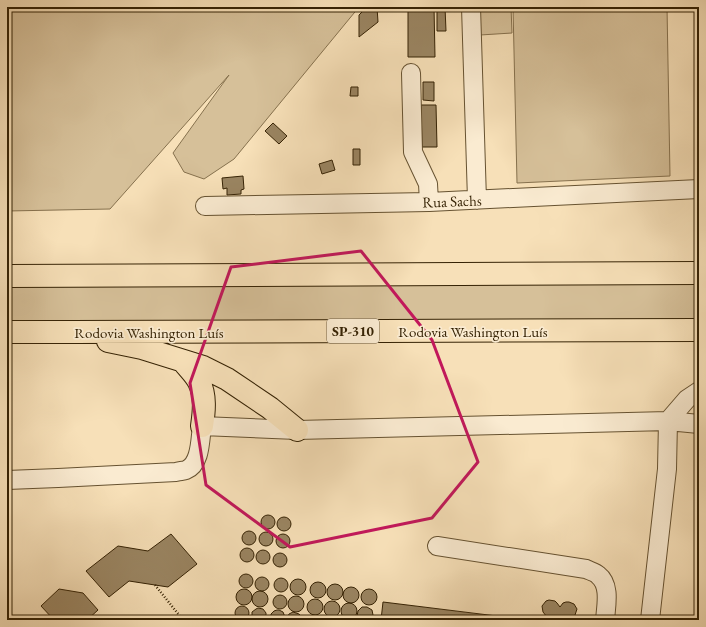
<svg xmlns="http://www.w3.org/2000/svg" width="706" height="627" font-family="'EB Garamond',serif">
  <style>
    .green { fill: #d6c099; stroke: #86714e }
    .building { fill: #9a8562; stroke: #352204 }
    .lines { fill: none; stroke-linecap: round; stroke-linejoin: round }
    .minor-casing { stroke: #665231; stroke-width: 20 }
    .highway-casing { stroke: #352204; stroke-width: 24 }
    .path { stroke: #352204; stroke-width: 2.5; stroke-dasharray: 1 2; stroke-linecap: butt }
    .minor { stroke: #faebd1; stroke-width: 18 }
    .highway { stroke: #f7e0b8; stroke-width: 22 }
    .marked { fill: none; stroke: #c2185b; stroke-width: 3; stroke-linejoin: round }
    .labels { text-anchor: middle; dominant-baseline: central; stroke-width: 3.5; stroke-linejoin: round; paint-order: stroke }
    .shield { fill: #faebd1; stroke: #705e42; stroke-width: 1 }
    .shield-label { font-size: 14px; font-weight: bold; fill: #352204 }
    .street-label { font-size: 15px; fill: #352204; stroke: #faebd1 }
  </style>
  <rect width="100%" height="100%" fill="#f7e0b8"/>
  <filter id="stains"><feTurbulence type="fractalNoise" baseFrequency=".005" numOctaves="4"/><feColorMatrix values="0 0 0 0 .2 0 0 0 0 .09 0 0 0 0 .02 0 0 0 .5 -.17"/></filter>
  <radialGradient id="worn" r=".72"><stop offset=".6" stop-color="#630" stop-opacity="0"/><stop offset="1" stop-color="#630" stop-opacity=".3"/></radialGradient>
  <path class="green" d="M7 7H359L234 159 204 179 184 172 173 153 229 75 110 209 7 211Z
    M479 7H511L512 33 480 35Z
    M513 7H667L670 176 517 183Z
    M699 280V320L7 325V284Z"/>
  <path class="building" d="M367 7H377L378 22 359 37V15Z
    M408 7H434L435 57H408Z
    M437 7H445L446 31H437Z
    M423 82H434V101L423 100Z
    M351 87H358V96H350Z
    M421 105H436L437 147H422Z
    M273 123 287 136 279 144 265 131Z
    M353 149H360V165H353Z
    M332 160 335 170 322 174 319 164Z
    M243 176 244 189 241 190V194L227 195V188L223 189 222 178Z
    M261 522a7 7 0 1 1 14 0a7 7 0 1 1-14 0Z
    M277 524a7 7 0 1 1 14 0a7 7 0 1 1-14 0Z
    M242 538a7 7 0 1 1 14 0a7 7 0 1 1-14 0Z
    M259 539a7 7 0 1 1 14 0a7 7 0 1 1-14 0Z
    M276 541a7 7 0 1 1 14 0a7 7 0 1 1-14 0Z
    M171 534 197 564 168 587 129 581 109 597 86 571 118 546 148 551Z
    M240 555a7 7 0 1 1 14 0a7 7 0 1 1-14 0Z
    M256 557a7 7 0 1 1 14 0a7 7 0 1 1-14 0Z
    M273 560a7 7 0 1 1 14 0a7 7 0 1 1-14 0Z
    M239 581a7 7 0 1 1 14 0a7 7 0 1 1-14 0Z
    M255 584a7 7 0 1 1 14 0a7 7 0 1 1-14 0Z
    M274 585a7 7 0 1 1 14 0a7 7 0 1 1-14 0Z
    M290 587a8 8 0 1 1 16 0a8 8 0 1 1-16 0Z
    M310 590a8 8 0 1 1 16 0a8 8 0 1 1-16 0Z
    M327 592a8 8 0 1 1 16 0a8 8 0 1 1-16 0Z
    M343 595a8 8 0 1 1 16 0a8 8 0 1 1-16 0Z
    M59 589 83 593 98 610 87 620H69L67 618 65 620H54L41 606Z
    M361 597a8 8 0 1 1 16 0a8 8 0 1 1-16 0Z
    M236 597a8 8 0 1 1 16 0a8 8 0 1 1-16 0Z
    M252 599a8 8 0 1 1 16 0a8 8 0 1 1-16 0Z
    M273 602a7 7 0 1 1 14 0a7 7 0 1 1-14 0Z
    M288 604a8 8 0 1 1 16 0a8 8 0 1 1-16 0Z
    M307 607a8 8 0 1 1 16 0a8 8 0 1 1-16 0Z
    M549 600 555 601 557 603 560 607 563 603 566 602H569L574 604 577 609 575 615 574 617 569 619 570 620H542L547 617 543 612 542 606 546 601Z
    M324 609a8 8 0 1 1 16 0a8 8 0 1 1-16 0Z
    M383 602 521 619 381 620Z
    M341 611a8 8 0 1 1 16 0a8 8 0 1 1-16 0Z
    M235 613a7 7 0 1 1 14 0a7 7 0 1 1-14 0Z
    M362 607H367L372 610 373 615 371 620H359L357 616 358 611Z
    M258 608 263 609 266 613V617L265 620H253L252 618V612L256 609Z
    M277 610H279L283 612 285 617V620H271V614L274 611Z
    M293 612 299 614 301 616 302 620H286L289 614Z
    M313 615 318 616 320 620H306L308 617Z"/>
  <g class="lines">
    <defs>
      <path id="minor" d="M471 7 477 200
        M411 73 413 152 428 184 429 202
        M205 206 429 202 699 189
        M7 480 58 478 176 472C179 471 183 471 186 470 201 464 200 439 202 426L297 430 668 421 699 424
        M437 546 586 569C590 571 595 572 598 575 611 585 606 606 605 620
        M650 620 667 469 668 421 687 399 699 391"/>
      <path id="highway" d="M7 276 699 273
        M7 332H70L699 330
        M108 341 142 348 203 367 227 379 270 408 297 430
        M183 361C188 368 195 374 199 382 206 395 204 412 202 426"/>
    </defs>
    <use href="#minor" class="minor-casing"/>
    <use href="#highway" class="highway-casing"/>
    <path class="path" d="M155 585 183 620"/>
    <use href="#minor" class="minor"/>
    <use href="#highway" class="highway"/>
  </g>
  <path class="marked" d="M361 251 432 340 478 462 432 518 290 547 206 485 190 383 231 267Z"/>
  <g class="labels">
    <rect class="shield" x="327" y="319" width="52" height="24" rx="3"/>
    <g class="shield-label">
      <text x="353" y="331">SP-310</text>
    </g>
    <g class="street-label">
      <text transform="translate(452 201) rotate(-2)">Rua Sachs</text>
      <text x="473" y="331">Rodovia Washington Luís</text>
      <text x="149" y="332">Rodovia Washington Luís</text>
    </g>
  </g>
  <rect width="706" height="627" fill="none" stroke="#f7e0b8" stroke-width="24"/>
  <rect x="8" y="8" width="690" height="611" fill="none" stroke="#352204" stroke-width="2"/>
  <rect x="12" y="12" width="682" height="603" fill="none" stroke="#352204"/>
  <rect width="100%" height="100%" filter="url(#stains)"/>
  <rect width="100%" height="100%" fill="url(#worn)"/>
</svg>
